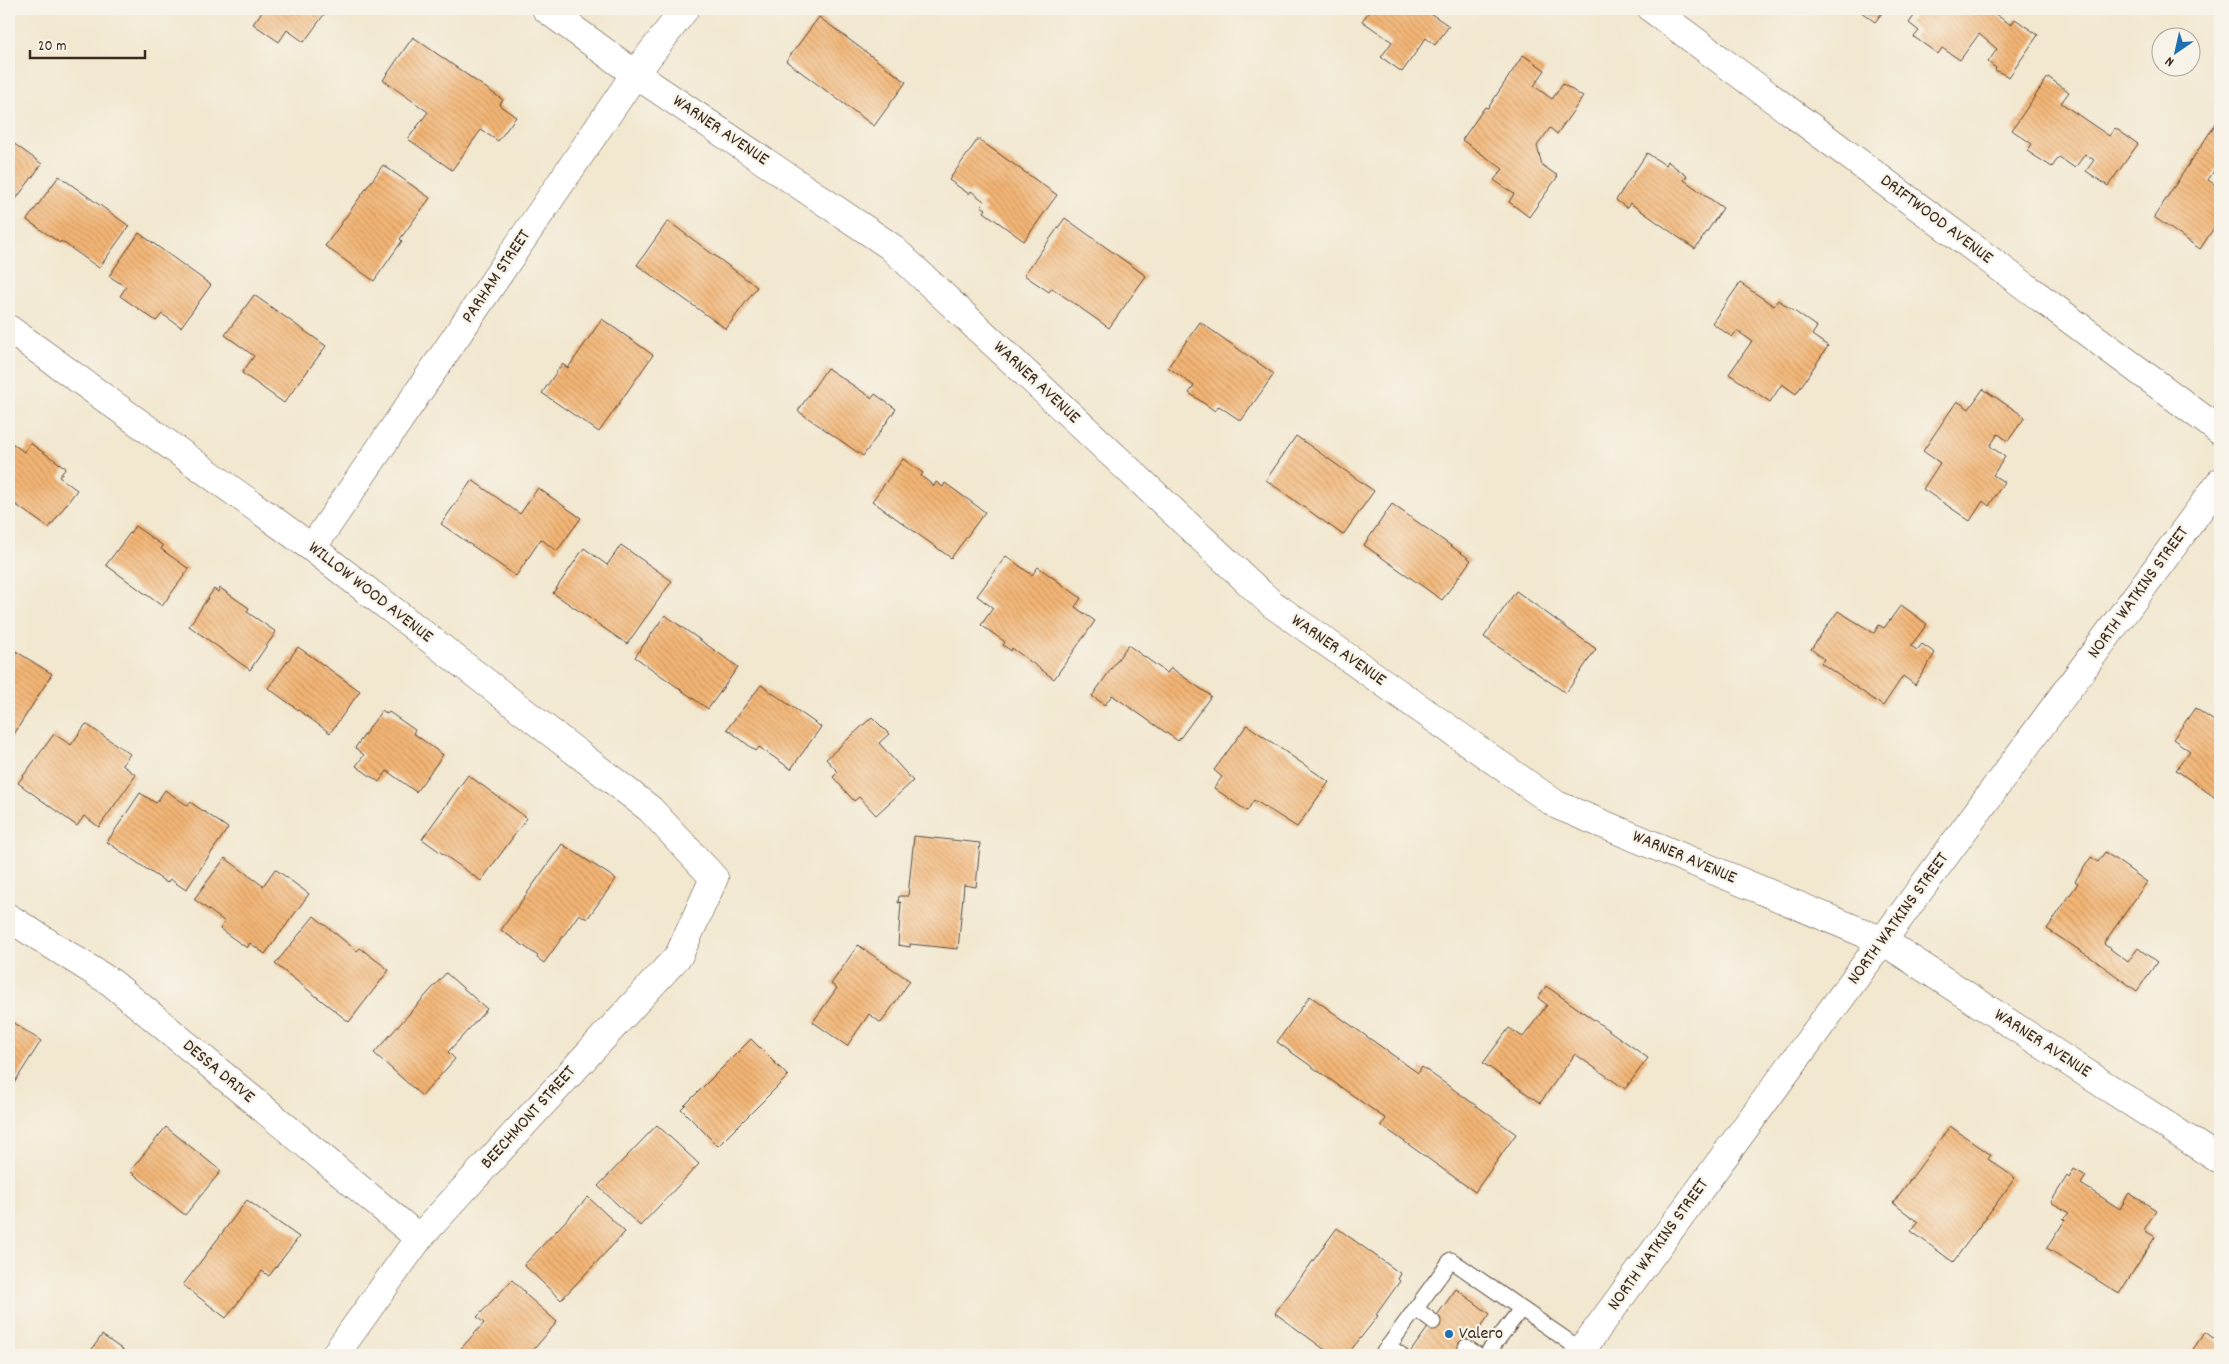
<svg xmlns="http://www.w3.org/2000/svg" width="2229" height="1364" font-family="Dekko,sans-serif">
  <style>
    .building { fill: url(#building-back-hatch) }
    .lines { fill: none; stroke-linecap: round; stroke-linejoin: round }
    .service-casing { stroke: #564639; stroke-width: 17 }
    .minor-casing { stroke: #564639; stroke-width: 29 }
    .secondary-casing { stroke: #564639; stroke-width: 29 }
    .service { stroke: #fff; stroke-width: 15 }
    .minor { stroke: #fff; stroke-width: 28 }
    .secondary { stroke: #fff; stroke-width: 28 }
    .poi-dot { fill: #1f6fb2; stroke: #f7f3e8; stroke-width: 2 }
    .labels { text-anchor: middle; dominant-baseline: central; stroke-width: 4.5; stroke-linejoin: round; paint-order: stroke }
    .street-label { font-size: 18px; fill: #3b2a1e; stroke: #f7f3e8 }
    .poi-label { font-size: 18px; fill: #3b2a1e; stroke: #f7f3e8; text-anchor: start }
  </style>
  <defs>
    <pattern id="building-back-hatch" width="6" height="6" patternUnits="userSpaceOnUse" patternTransform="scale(1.25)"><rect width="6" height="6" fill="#f4b676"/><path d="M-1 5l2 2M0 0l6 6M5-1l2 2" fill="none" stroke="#c79460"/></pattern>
  </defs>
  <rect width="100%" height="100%" fill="#f7f3e8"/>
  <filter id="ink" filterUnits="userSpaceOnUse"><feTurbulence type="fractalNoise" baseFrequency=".02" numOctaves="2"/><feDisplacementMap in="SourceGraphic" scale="10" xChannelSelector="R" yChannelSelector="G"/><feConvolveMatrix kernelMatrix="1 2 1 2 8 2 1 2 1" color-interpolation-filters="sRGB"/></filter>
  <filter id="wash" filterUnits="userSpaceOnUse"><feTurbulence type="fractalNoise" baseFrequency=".0096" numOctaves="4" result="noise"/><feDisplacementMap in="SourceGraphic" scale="20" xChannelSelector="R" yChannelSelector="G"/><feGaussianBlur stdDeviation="1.12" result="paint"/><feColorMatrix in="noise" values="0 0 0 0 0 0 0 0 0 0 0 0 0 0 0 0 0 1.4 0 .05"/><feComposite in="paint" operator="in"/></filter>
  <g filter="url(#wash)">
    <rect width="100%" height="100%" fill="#f2e7cf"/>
    <g id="blocks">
      <path class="building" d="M258 9H328L304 42 287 30 279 42 253 24 262 12Z
        M1371 9H1424L1449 26 1435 45 1426 38 1402 72 1381 57 1392 42 1362 21Z
        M1857 9H1885L1875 22Z
        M1919 9H1988L2011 25 2015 19 2038 35 2009 77 1995 70 1996 68 1988 62 1997 49 1979 34 1960 60 1942 48 1938 54 1914 37 1919 31 1909 23Z
        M819 17 906 82 874 126 786 61Z
        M413 37 503 100 499 105 516 117 498 141 481 130 452 170 408 139 428 112 383 80Z
        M1523 55 1545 70 1534 86 1552 99 1563 84 1583 97 1557 134 1550 128 1537 146 1542 165 1558 176 1529 217 1509 202 1514 194 1494 180 1503 169 1462 140 1485 107 1488 108Z
        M2048 77 2069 92 2061 103 2109 136 2115 128 2138 144 2108 186 2086 171 2094 160 2085 154 2075 168 2059 157 2052 167 2027 151 2032 144 2012 130Z
        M2220 117V162L2208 180 2220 188V232L2214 228 2200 249 2154 217Z
        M978 139 1057 195 1024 241 984 212 986 209 981 206 985 202 971 191 969 194 949 180Z
        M9 140 42 164 13 203 9 200Z
        M1647 153 1665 165 1667 161 1687 176 1684 180 1723 208 1695 249 1630 203 1627 208 1616 200Z
        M383 165 430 198 400 239 402 241 374 281 325 246Z
        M59 176 129 226 99 268 61 241 60 243 27 220Z
        M1065 218 1146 276 1109 328 1052 288 1049 292 1024 275Z
        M668 221 757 287 726 329 637 265Z
        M139 233 211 285 181 327 162 314 156 321 120 296 126 287 109 276Z
        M1740 283 1774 306 1778 300 1817 327 1812 335 1828 346 1796 394 1782 384 1770 402 1729 374 1752 341 1737 331 1732 337 1712 323Z
        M254 295 326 346 284 403 242 373 254 356 225 335Z
        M602 319 653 355 599 432 542 393 562 364 568 368Z
        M1200 322 1274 374 1241 421 1219 406 1215 411 1189 393 1194 386 1168 367Z
        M827 368 872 398 875 394 896 409 863 456 798 411Z
        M1983 389 2025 417 2008 441 1998 434 1990 446 2005 457 1993 475 2004 482 1989 506 1983 501 1970 521 1923 489 1940 463 1923 451 1957 401 1969 409Z
        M1296 436 1374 491 1343 535 1266 480Z
        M9 441 24 452 30 443 66 468 59 477 77 490 49 528 9 500Z
        M903 459 923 473 921 476 934 486 936 482 943 487 945 483 985 512 951 558 872 501Z
        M472 480 520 514 538 488 581 518 557 551 541 539 516 576 441 524Z
        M1392 504 1471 560 1442 600 1364 545Z
        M135 526 163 546 161 549 189 569 162 606 106 565Z
        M621 545 672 581 627 644 553 593 584 548 607 565Z
        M1006 556 1032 575 1038 567 1081 598 1075 607 1095 621 1054 679 1012 648 1011 651 1003 645 1005 642 981 625 993 608 977 596Z
        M220 588 249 608 247 612 276 632 250 670 189 626 214 589 218 592Z
        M1516 591 1596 649 1566 693 1484 637Z
        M1901 605 1927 624 1911 646 1917 650 1922 644 1935 653 1915 685 1903 676 1883 706 1821 663 1824 659 1811 649 1838 611 1874 633 1879 625 1884 628Z
        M665 615 738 667 708 709 635 657Z
        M1128 645 1167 673 1171 668 1211 696 1178 741 1112 695 1105 705 1092 696Z
        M298 647 360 691 330 733 268 688Z
        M14 650 52 674 9 742V659Z
        M761 685 821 727 791 769 759 747 756 751 727 729Z
        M2195 708 2220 725V801L2176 770 2190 751 2173 739Z
        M382 710 387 714 389 712 415 730 413 733 443 755 416 792 387 771 379 782 356 766 364 755 355 748Z
        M872 717 889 734 879 743 913 781 876 815 859 797 854 801 833 777 838 772 826 759Z
        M86 724 130 754 122 765 136 775 99 827 84 816 77 826 18 783 54 734 71 745Z
        M1247 725 1329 782 1297 827 1254 800 1247 811 1214 788 1222 777 1214 770Z
        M468 775 527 818 481 881 422 839Z
        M165 790 188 806 190 802 228 828 186 890 170 879 167 883 107 842 140 793 156 803Z
        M914 836 980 843 976 887 964 885 958 949 910 944V947L898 945 901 902 898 903 899 896H908Z
        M562 844 616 879 587 919 579 914 544 963 537 958 538 956 501 930Z
        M2105 852 2147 882 2104 943 2105 945 2128 962 2138 948 2157 962 2137 991 2093 959 2047 929 2078 883 2075 881 2091 857 2098 862Z
        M225 858 263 886 275 869 309 894 265 954 250 943 247 948 220 929 225 922 194 899Z
        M314 916 357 951 360 948 389 970 349 1022 275 964Z
        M858 945 910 981 881 1023 869 1014 847 1046 813 1022 837 988 831 984Z
        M446 973 487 1009 448 1052 455 1059 422 1096 374 1053Z
        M1546 986 1648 1058 1625 1089 1575 1054 1540 1103 1483 1063 1509 1028 1523 1037 1547 1005 1538 998Z
        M1310 996 1418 1073 1422 1067 1516 1134 1475 1192 1381 1125 1386 1119 1277 1042Z
        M9 1020 41 1041 9 1091Z
        M751 1039 788 1076 718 1146 681 1109Z
        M657 1125 699 1164 640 1226 598 1186Z
        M1950 1126 1991 1155 1988 1159 2015 1178 1953 1262 1911 1231 1918 1222 1893 1203Z
        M166 1127 221 1171 185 1215 130 1171Z
        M2074 1169 2086 1176 2081 1184 2120 1209 2129 1193 2156 1210 2144 1230 2155 1237 2119 1294 2047 1248 2065 1220 2063 1219 2069 1213 2051 1202 2067 1176 2069 1178Z
        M588 1197 625 1232 561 1300 524 1265Z
        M247 1200 299 1237 269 1276 262 1271 226 1318 183 1285Z
        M1337 1228 1401 1274 1398 1279 1400 1281 1376 1315 1378 1316 1347 1355H1332L1275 1313Z
        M512 1280 525 1292 524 1293 557 1322 529 1355H455L484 1323 477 1317Z
        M1456 1289 1490 1314 1460 1355H1408Z
        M2205 1332 2220 1343V1355H2189Z
        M102 1335 130 1355H88Z"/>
    </g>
  </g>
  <g filter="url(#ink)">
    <use href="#blocks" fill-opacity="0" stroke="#564639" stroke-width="1"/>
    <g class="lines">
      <defs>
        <path id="service" d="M1416 1309 1433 1322
          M1388 1346 1401 1355
          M1466 1347 1478 1355
          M1382 1355 1451 1260 1581 1350
          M1486 1355 1521 1309"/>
        <path id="minor" d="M546 9 635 74 890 246 1272 604 1557 805 1883 941 2220 1160
          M1652 9 2220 431
          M9 329 312 548 650 809 714 878 679 955 419 1238 335 1355
          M312 548 635 74 685 9
          M9 918 112 983 419 1238"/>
        <path id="secondary" d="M1578 1355 2220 482"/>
      </defs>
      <use href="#service" class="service-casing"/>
      <use href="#minor" class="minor-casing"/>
      <use href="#secondary" class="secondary-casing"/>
      <use href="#service" class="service"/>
      <use href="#minor" class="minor"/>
      <use href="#secondary" class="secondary"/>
    </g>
  </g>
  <circle class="poi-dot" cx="1449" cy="1334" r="5"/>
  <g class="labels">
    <g class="street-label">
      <text transform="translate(720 131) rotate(34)">WARNER AVENUE</text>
      <text transform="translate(1936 220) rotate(37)">DRIFTWOOD AVENUE</text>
      <text transform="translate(497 277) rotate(-56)">PARHAM STREET</text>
      <text transform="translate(1036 383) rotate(43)">WARNER AVENUE</text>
      <text transform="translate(370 593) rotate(38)">WILLOW WOOD AVENUE</text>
      <text transform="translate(2139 593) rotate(-54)">NORTH WATKINS STREET</text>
      <text transform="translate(1338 651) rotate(35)">WARNER AVENUE</text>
      <text transform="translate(1684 858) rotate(23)">WARNER AVENUE</text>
      <text transform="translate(1899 919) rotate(-54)">NORTH WATKINS STREET</text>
      <text transform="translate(2042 1044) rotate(33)">WARNER AVENUE</text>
      <text transform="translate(218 1072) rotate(40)">DESSA DRIVE</text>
      <text transform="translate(529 1118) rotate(-48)">BEECHMONT STREET</text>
      <text transform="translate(1659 1245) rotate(-54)">NORTH WATKINS STREET</text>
    </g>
    <g class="poi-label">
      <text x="1459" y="1334">Valero</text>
    </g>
  </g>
  <rect width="2229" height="1364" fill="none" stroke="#f7f3e8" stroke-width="30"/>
  <g transform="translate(2176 52) rotate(214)"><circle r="24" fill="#f7f3e8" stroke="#aca397"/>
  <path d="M0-4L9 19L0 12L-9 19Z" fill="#1f6fb2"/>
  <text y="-8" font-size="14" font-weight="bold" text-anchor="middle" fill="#3b2a1e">N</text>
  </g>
  <path d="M30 50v8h115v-8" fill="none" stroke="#3b2a1e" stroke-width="2.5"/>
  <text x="38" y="50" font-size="15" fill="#3b2a1e" stroke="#f7f3e8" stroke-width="4" paint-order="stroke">20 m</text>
</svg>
